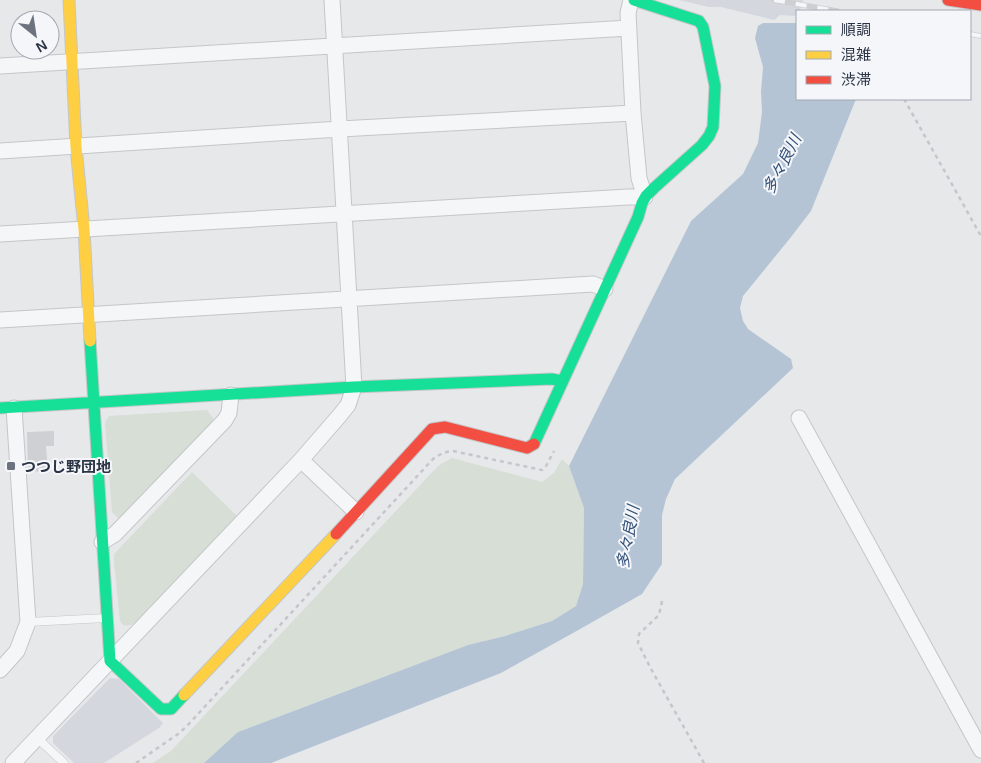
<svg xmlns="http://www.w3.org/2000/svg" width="981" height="763" font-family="Arial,'Noto Sans JP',sans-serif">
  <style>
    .built { fill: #d4d7dd }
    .green { fill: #d6ded6 }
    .water { fill: #b4c4d5 }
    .pier { fill: #e6e8ea }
    .building { fill: #ced0d3 }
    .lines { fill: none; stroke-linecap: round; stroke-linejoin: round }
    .lane-casing { stroke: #c4c6c8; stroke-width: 9 }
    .street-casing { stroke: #c4c6c8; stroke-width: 17 }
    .fast-casing { stroke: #c4c6c8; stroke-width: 13 }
    .slow-casing { stroke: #c4c6c8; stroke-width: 13 }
    .jam-casing { stroke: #c4c6c8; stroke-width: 13 }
    .path { stroke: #c5c6ca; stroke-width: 2.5; stroke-dasharray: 4 4; stroke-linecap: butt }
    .lane { stroke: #f5f6f7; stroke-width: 8 }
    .street { stroke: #f5f6f7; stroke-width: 15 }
    .fast { stroke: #16e098; stroke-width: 11 }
    .slow { stroke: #ffcf43; stroke-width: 11 }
    .jam { stroke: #f24e42; stroke-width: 11 }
    .rail-casing { stroke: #cecfd2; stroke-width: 5.5 }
    .rail { stroke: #f4f6f9; stroke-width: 4; stroke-dasharray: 11; stroke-linecap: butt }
    .poi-dot { fill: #6c737f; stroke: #f4f6f9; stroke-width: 2 }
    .labels { text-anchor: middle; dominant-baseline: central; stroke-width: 4; stroke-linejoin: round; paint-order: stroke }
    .poi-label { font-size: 15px; font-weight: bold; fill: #2b3445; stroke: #f4f6f9; text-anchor: start }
    .water-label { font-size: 16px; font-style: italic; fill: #34527a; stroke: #f4f6f9 }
  </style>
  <rect width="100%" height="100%" fill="#e6e8ea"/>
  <path class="built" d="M679 0H803L800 11H797V16L780 15 774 20 721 7H709Z
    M110 678 119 679 163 723 159 728 104 763H74L53 743V736Z"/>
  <path class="green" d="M207 410 213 418 212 422 122 518H118L112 512 105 422 109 416Z
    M452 458 542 482 554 473 562 459 569 466 584 508 583 584 576 606 552 621 505 636 468 645 238 732 204 763H153L171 751 438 466Z
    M192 472 238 517 136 623 130 625 124 626 120 621 114 562V554Z"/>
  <path class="water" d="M763 23H797V99H856L811 211 791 237 743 296 740 308 743 321 748 329 791 359 793 368 675 479 666 499 662 515V564L642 594 573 633 501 673 271 763H204L238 732 468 645 505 636 552 621 576 606 583 584 584 508 569 466 691 221 743 174 758 143 762 112 761 92 763 67 755 38 758 26Z"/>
  <path class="pier" d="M809 0H823L861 7V11H806Z"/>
  <path class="building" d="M54 431V446H46L48 471 28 472 27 432Z"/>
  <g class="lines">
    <defs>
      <path id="lane" d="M28 622 106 618
        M37 738 64 763"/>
      <path id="street" d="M0 66 629 28
        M0 151 340 129 633 113
        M0 234 628 197H645L639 178 633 113 628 13 631 0
        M0 320 593 284 605 289
        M799 418 981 750
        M301 460 356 512
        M102 542 115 534 225 420 229 413 231 395
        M0 670 17 651 28 622 14 408
        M13 763 301 460 340 415 348 405 354 387 332 0"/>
      <path id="fast" d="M90 341 110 661 161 709H171L184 695
        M0 408 354 387 552 379 562 381
        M534 444 638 217 642 203 646 196 654 188 702 145 709 136 713 127 715 86 703 27 699 21 634 0"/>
      <path id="slow" d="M69 0 76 147 84 229 90 341
        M184 695 336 534"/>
      <path id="jam" d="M948 0 981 5
        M336 534 432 429 445 427 527 448 534 444"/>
    </defs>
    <use href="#lane" class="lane-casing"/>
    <use href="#street" class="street-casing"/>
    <use href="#fast" class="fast-casing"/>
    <use href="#slow" class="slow-casing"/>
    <use href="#jam" class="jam-casing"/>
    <path class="path" d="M904 99 981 236
      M662 601 659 615 639 634 638 643 651 669 704 763
      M136 763 178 734 186 727 433 459C440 454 444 452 453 451L542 470 545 468 554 451"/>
    <use href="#lane" class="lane"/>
    <use href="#street" class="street"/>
    <use href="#fast" class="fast"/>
    <use href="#slow" class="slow"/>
    <use href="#jam" class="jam"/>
    <defs>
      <path id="rail" d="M774 0 837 11
        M970 34 981 36"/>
    </defs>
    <use href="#rail" class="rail-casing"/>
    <use href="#rail" class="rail"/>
  </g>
  <rect class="poi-dot" x="6" y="461" width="10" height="10" rx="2.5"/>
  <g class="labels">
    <g class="poi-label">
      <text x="21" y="466">つつじ野団地</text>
    </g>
    <g class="water-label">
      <text transform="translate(782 164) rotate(-63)">多々良川</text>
      <text transform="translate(628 537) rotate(-80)">多々良川</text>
    </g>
  </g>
  <rect x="796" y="10" width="175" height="90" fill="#f4f6f9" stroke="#a4a8b1"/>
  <rect x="806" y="26" width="25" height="8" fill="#16e098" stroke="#a4a8b1"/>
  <text x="841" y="35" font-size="15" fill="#2b3445">順調</text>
  <rect x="806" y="51" width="25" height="8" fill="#ffcf43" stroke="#a4a8b1"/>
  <text x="841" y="60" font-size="15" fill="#2b3445">混雑</text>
  <rect x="806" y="76" width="25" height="8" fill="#f24e42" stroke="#a4a8b1"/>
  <text x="841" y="85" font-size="15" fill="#2b3445">渋滞</text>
  <g transform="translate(35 35) rotate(150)"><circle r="24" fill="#f4f6f9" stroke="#a4a8b1"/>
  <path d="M0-4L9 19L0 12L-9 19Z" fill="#6c737f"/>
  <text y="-8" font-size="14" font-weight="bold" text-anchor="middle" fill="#2b3445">N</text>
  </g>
</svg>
